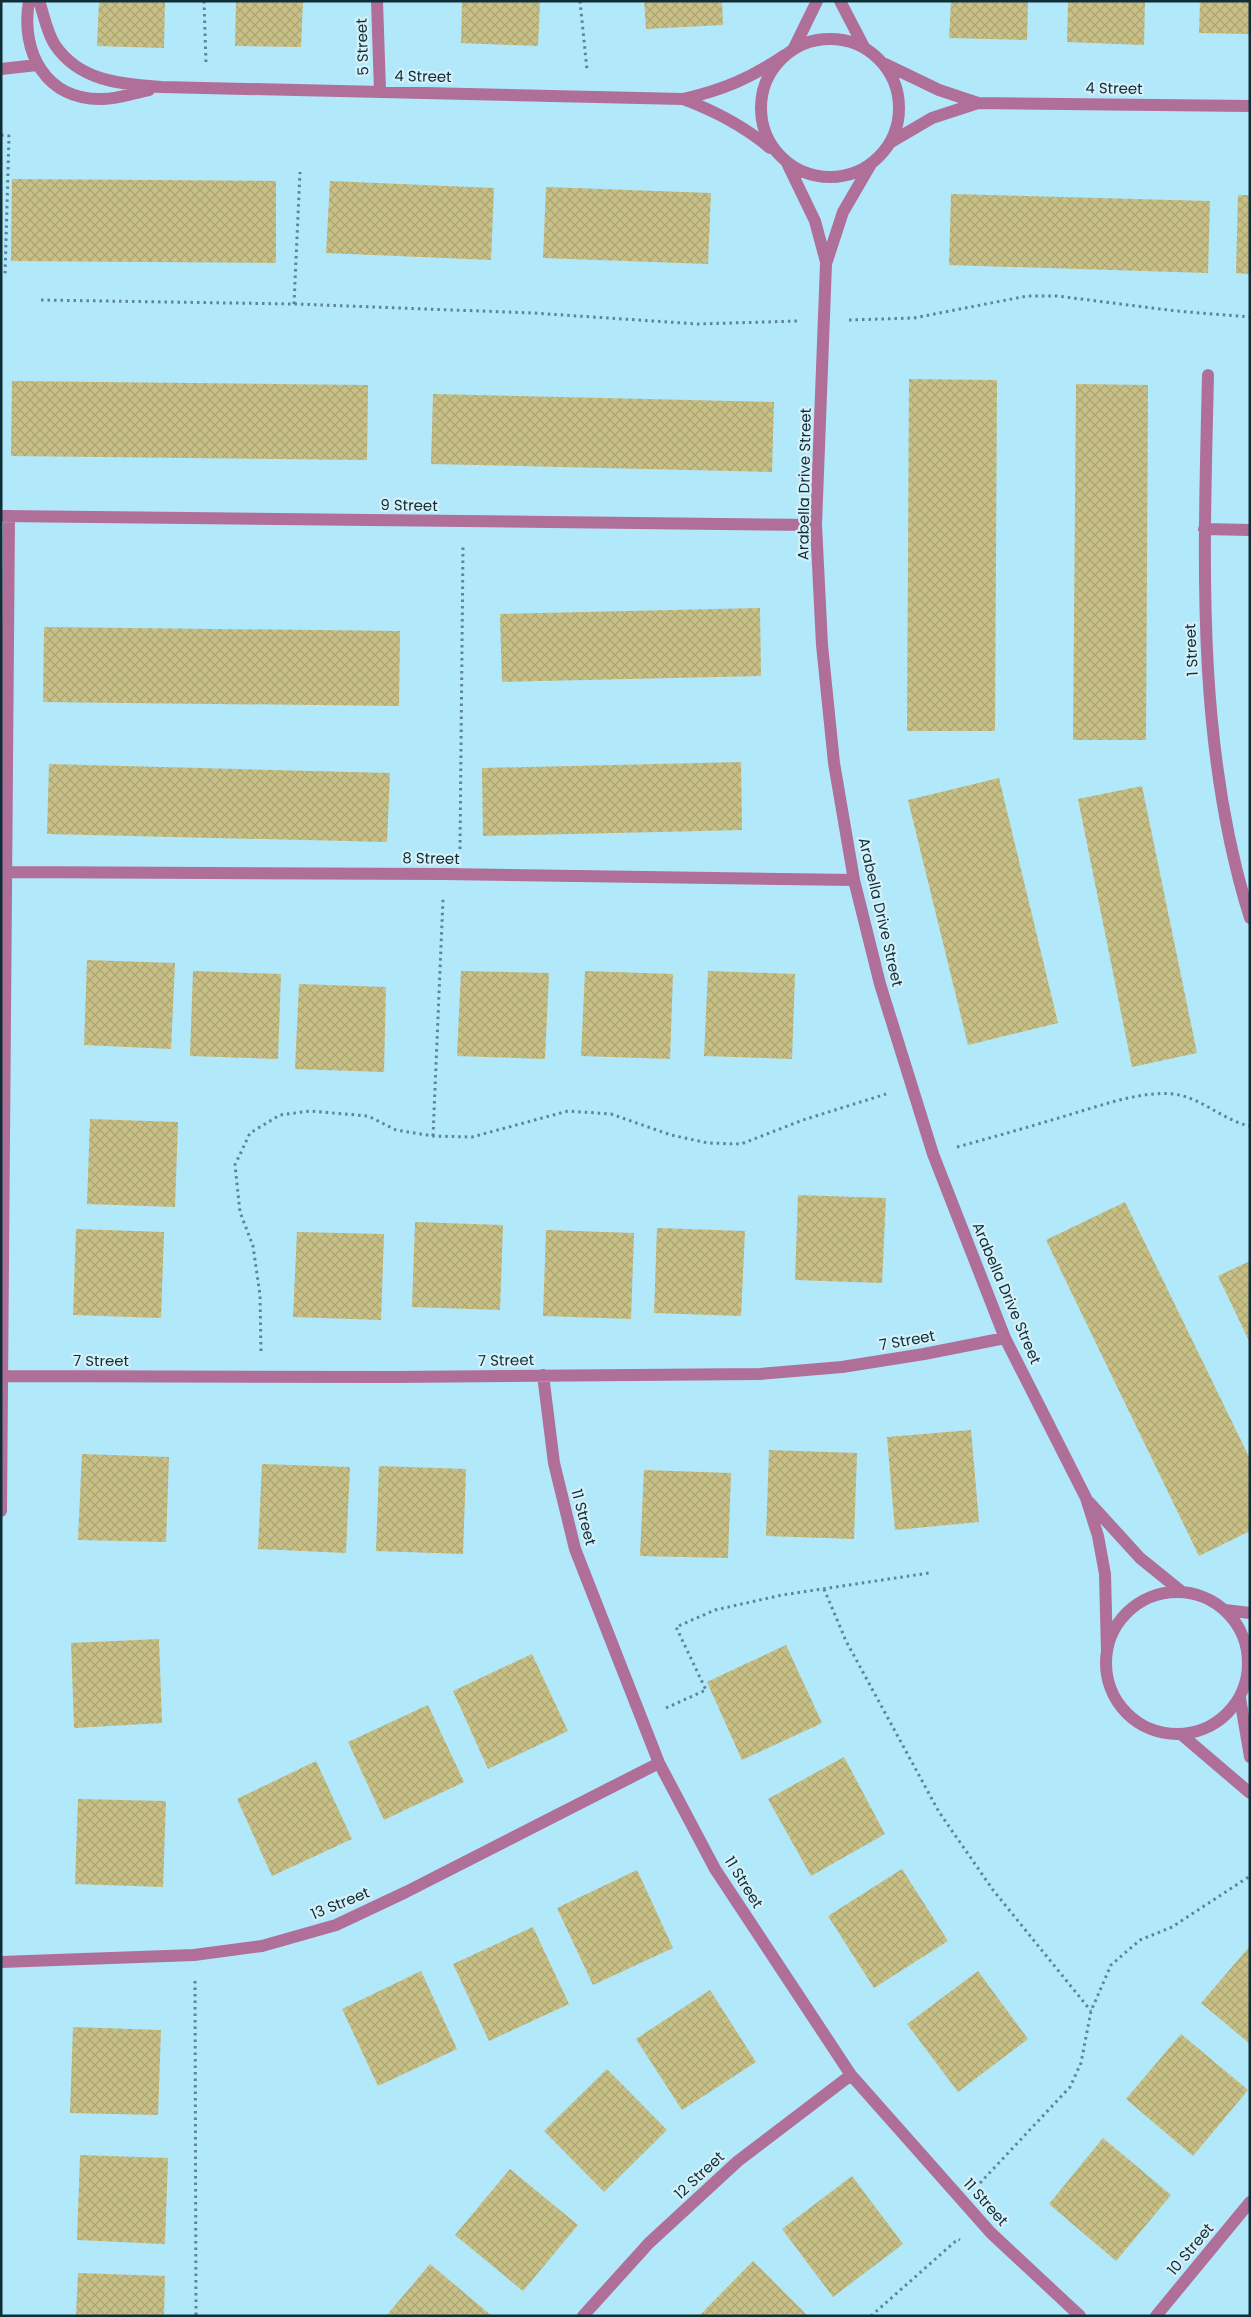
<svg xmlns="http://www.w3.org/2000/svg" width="1251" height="2317" font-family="Poppins,sans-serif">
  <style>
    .building { fill: url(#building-cross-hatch) }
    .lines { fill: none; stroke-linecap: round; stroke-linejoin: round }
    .path { stroke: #5c8694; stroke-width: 3; stroke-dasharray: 2.5 4; stroke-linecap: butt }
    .minor { stroke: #af6f99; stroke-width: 12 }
    .labels { text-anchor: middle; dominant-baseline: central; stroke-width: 4.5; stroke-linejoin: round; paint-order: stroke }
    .street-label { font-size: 15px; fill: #102e37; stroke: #d5f0f9 }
  </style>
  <defs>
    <pattern id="building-cross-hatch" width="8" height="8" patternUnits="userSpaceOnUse" patternTransform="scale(1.25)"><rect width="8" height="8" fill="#c8c086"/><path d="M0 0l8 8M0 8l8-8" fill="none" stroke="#aba574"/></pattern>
  </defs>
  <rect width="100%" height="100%" fill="#b1e8fa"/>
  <path class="building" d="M99 1H165L164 48 97 46Z
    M236 1H303L301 47 235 46Z
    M462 1H540L538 46 461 43Z
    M644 1H722L723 25 646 29Z
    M951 1H1028L1027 40 949 38Z
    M1068 1H1145L1144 45 1067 42Z
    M1200 1H1250V34L1199 33Z
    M12 179 276 181V263L11 261Z
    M330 181 494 188 491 260 326 253Z
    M546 187 711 193 708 264 543 258Z
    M951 194 1210 201 1208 273 949 265Z
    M1238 195H1250V274L1236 273Z
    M909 379 997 380 995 731H907Z
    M12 381 368 385 367 460 11 456Z
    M1076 384 1148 385 1146 740H1073Z
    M433 394 774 402 772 472 431 464Z
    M760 608 761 676 502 682 500 614Z
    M44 627 400 631 399 706 43 702Z
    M741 762 742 830 483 836 482 768Z
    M49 764 390 773 387 842 47 834Z
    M999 778 1058 1023 968 1045 908 800Z
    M1142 786 1197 1053 1132 1067 1078 799Z
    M87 960 175 963 171 1049 84 1045Z
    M193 971 281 974 278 1059 190 1056Z
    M461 971 549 973 545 1059 457 1056Z
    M585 971 673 974 670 1059 581 1056Z
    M708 971 795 974 792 1059 704 1056Z
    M299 984 386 987 384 1072 295 1069Z
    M90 1119 178 1122 175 1207 87 1204Z
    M798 1195 886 1198 882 1283 795 1280Z
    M1125 1202 1250 1459V1531L1199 1556 1046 1240Z
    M415 1222 503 1225 500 1310 412 1307Z
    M657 1228 745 1231 741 1316 654 1313Z
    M76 1229 164 1232 161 1318 73 1315Z
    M546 1230 634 1233 631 1319 543 1316Z
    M297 1232 384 1234 381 1320 293 1317Z
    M1250 1261V1343L1218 1276Z
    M971 1430 979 1522 895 1530 887 1437Z
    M769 1450 857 1453 854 1539 766 1536Z
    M82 1454 169 1457 166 1542 78 1540Z
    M262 1464 350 1467 346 1553 258 1549Z
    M379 1466 466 1469 463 1554 376 1551Z
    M644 1470 731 1473 728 1558 640 1556Z
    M159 1639 162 1723 74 1728 71 1643Z
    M786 1645 822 1723 742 1760 707 1682Z
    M532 1654 568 1731 488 1769 453 1691Z
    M428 1705 464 1782 384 1820 348 1742Z
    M844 1757 885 1834 811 1876 768 1799Z
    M316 1761 352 1839 272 1876 237 1799Z
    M78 1799 166 1801 163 1887 75 1884Z
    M902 1869 948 1941 874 1988 828 1916Z
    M637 1870 673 1948 593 1985 557 1908Z
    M533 1927 569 2004 489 2041 453 1964Z
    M1250 1946V2044L1201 2003Z
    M421 1971 457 2049 378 2086 342 2009Z
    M978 1971 1028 2039 958 2092 907 2024Z
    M710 1990 756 2062 682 2110 636 2039Z
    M73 2027 161 2030 158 2115 70 2113Z
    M1181 2034 1248 2090 1193 2156 1126 2099Z
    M607 2069 667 2130 604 2192 544 2131Z
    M1103 2138 1171 2195 1116 2261 1049 2204Z
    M80 2155 168 2158 165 2244 77 2240Z
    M510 2169 578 2225 523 2291 455 2235Z
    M852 2176 903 2244 833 2297 782 2229Z
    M753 2261 808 2316H699Z
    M430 2264 492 2316H386Z
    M78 2273 165 2276 164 2316H76Z"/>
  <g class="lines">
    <path class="path" d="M204 1 206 63
      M580 1 587 70
      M1 135 9 136 5 276
      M41 300 294 304 533 313 698 324 798 321
      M294 304 300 172
      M849 320 914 318 1027 296H1057L1176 311 1250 317
      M460 849 463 547
      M433 1136 443 899
      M957 1147C997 1136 1036 1125 1075 1113 1106 1104 1141 1091 1173 1094 1201 1097 1222 1120 1250 1126
      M261 1351 260 1295 253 1246 240 1212 235 1165 250 1133 280 1115 310 1111 368 1116 396 1130 433 1136 472 1137 568 1111 611 1114 671 1135 708 1143 741 1144 803 1120 886 1094
      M824 1589 846 1641 939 1812 993 1890 1091 2011
      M666 1708 706 1690 676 1627 715 1610 782 1595 929 1573
      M195 1981 196 2316
      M980 2183 1070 2087 1081 2063 1091 2011 1111 1965 1140 1940 1172 1927 1250 1876
      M871 2316 958 2239 960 2240"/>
    <path class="minor" d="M29 1C20 52 46 101 103 99 118 99 134 93 149 90
      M39 1C44 15 47 33 55 45 80 82 122 84 162 87L683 99C723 90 751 78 785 55
      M377 1 380 91
      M840 1 864 47
      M761 108a69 69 0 1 1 138 0a69 69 0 1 1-138 0Z
      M794 48 817 1
      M885 64 939 90 978 103 1250 106
      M1 69 37 65
      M683 99C715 111 744 126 770 148
      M891 142 932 118 978 103
      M787 163 815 221 826 262
      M871 164 843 212 826 264 816 525 822 645 834 763 854 880 880 984 933 1154 1005 1338 1086 1498 1098 1536 1105 1574 1107 1652
      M1208 375C1204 556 1195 743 1250 918
      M1 516 816 525
      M1204 529 1250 530
      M7 872 444 874 854 880
      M543 1375 554 1463 575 1549 659 1763 715 1869 851 2075 991 2233 1080 2316
      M3 1376 392 1377 760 1374 842 1367 924 1354 1005 1338
      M1089 1502 1140 1558 1182 1592
      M1 1511 9 516
      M1106 1663a71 71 0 1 1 142 0a71 71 0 1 1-142 0Z
      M1225 1610 1250 1613
      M1240 1698 1250 1757
      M1182 1735 1250 1793
      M1 1962 194 1955 262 1946 336 1925 406 1892 659 1763
      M583 2316 649 2243 738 2161 851 2075
      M1156 2316 1250 2202"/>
  </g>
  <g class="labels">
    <g class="street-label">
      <text transform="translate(362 47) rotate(-92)">5 Street</text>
      <text transform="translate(423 76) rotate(1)">4 Street</text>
      <text transform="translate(1114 88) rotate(1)">4 Street</text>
      <text transform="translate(804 484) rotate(-89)">Arabella Drive Street</text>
      <text transform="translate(409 505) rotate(1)">9 Street</text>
      <text transform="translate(1191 650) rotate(-93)">1 Street</text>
      <text transform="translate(431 858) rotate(1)">8 Street</text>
      <text transform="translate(881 912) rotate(77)">Arabella Drive Street</text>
      <text transform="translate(1007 1293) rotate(67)">Arabella Drive Street</text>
      <text transform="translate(907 1340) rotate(-10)">7 Street</text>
      <text x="101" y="1360">7 Street</text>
      <text transform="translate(506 1360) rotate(-1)">7 Street</text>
      <text transform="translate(584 1517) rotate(75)">11 Street</text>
      <text transform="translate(744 1882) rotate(58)">11 Street</text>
      <text transform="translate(340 1903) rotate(-22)">13 Street</text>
      <text transform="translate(699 2175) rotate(-43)">12 Street</text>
      <text transform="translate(986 2202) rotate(48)">11 Street</text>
      <text transform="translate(1190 2249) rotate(-50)">10 Street</text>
    </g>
  </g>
  <rect width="1251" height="2317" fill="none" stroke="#102e37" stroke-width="5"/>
</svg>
